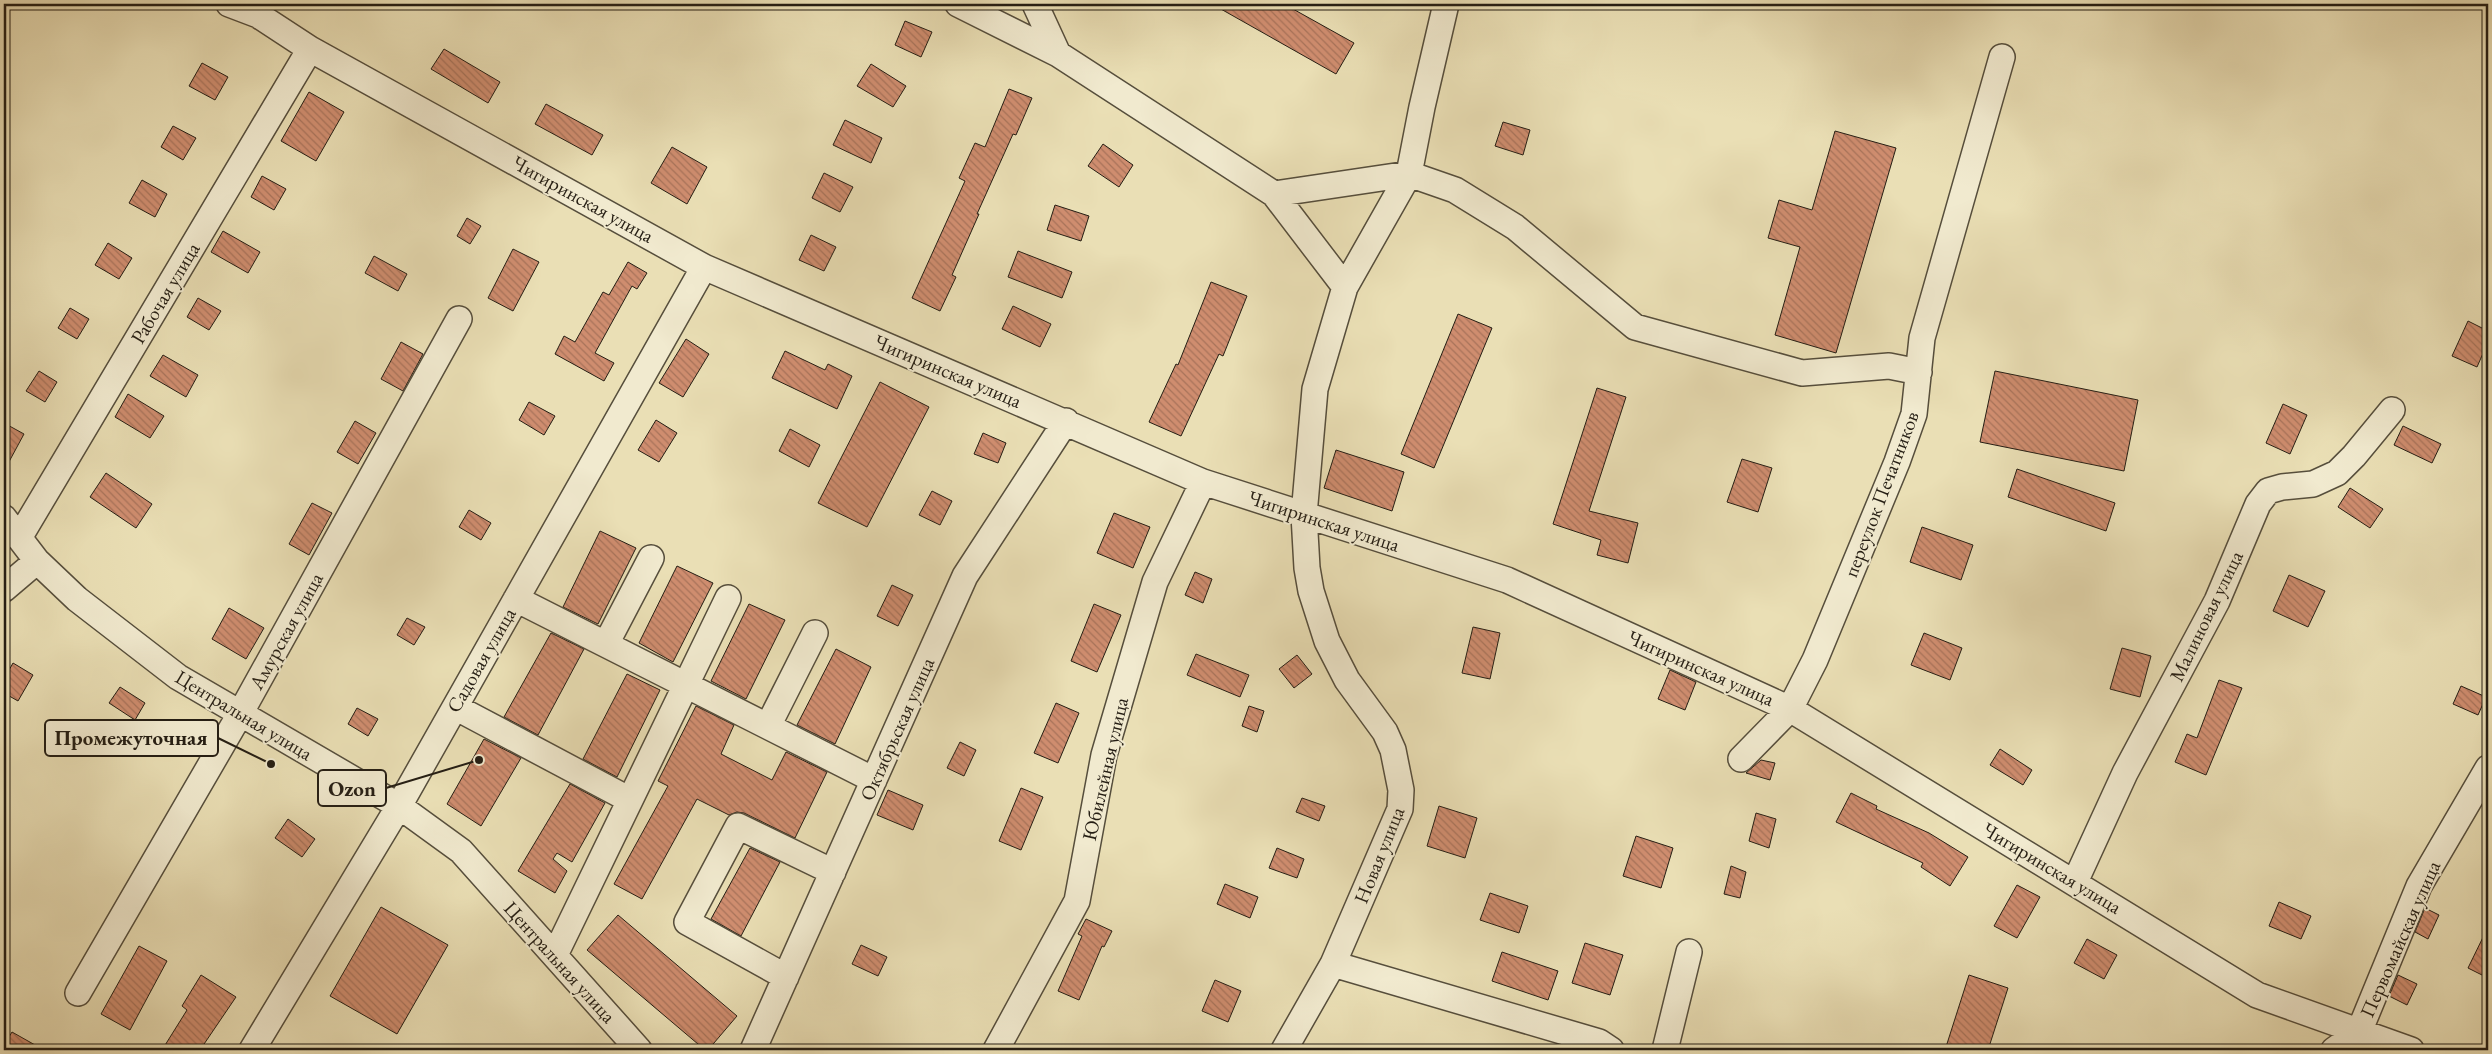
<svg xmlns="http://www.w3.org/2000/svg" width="2492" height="1054" font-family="'EB Garamond',serif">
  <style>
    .building { fill: url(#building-back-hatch); stroke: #251e14 }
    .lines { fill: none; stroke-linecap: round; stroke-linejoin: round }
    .minor-casing { stroke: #564e3c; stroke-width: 28 }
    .minor { stroke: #f1eacf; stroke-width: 25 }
    .labels { text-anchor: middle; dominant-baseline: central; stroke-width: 4; stroke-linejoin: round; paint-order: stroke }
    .street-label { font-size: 20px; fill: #251e14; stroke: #f1eacf }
    .leader { fill: none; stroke: #251e14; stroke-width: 2 }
    .callout-dot { fill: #251e14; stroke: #f1eacf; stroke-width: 2 }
    .callout { fill: #f1eacf; stroke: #251e14; stroke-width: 2 }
    .callout-label { font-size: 21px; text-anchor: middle; font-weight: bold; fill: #251e14 }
  </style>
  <defs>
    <pattern id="building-back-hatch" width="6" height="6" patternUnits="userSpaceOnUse" patternTransform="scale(1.25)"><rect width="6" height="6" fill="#cf8d6f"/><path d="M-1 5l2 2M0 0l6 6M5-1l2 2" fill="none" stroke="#a8735a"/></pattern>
  </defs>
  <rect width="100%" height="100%" fill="#eadfb5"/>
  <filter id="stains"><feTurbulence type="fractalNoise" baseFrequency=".004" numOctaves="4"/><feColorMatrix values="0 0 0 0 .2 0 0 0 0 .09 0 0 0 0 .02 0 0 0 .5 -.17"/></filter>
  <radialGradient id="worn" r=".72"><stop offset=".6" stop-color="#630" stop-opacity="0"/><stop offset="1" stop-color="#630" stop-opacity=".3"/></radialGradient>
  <path class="building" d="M1212 4H1284L1354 43 1336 74Z
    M905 21 932 32 921 57 895 45Z
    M444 49 500 82 488 103 431 69Z
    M202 63 228 77 215 100 189 86Z
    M871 64 906 86 893 107 857 86Z
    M1009 89 1032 98 1016 135 1013 134 977 214H979L952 275 956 277 940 311 912 298 965 181 959 178 975 143 985 147Z
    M309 92 344 112 316 161 281 141Z
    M546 104 603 135 592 155 535 124Z
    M845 120 882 138 871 163 833 145Z
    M1503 122 1530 130 1523 155 1495 146Z
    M173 126 196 138 183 160 161 147Z
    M1835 131 1896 148 1836 353 1775 335 1800 247 1768 238 1779 200 1812 210Z
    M1103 144 1133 165 1119 187 1088 166Z
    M672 147 707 167 687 204 651 183Z
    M824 173 853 187 840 212 812 198Z
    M262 176 286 189 274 210 251 197Z
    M142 180 167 194 155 217 129 203Z
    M1055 205 1089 216 1081 241 1047 230Z
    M467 218 481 226 470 244 457 236Z
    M223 231 260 252 248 273 211 252Z
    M811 235 836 247 824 271 799 260Z
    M108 243 132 258 119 279 95 265Z
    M513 249 539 262 513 311 488 298Z
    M1018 251 1072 272 1062 298 1008 277Z
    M374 256 407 274 398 291 365 273Z
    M628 262 647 273 637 289 632 286 595 353 614 363 604 381 555 354 564 336 575 342 603 292 609 295Z
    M1211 282 1247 296 1223 356 1219 354 1181 436 1149 422 1176 364 1178 365Z
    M198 298 221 311 209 330 187 317Z
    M1013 306 1051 324 1040 347 1002 329Z
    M70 308 89 319 77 339 58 328Z
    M1458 314 1492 328 1434 468 1401 454Z
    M2468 321 2488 331V342L2477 367 2452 356Z
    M686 339 709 354 683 397 659 383Z
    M401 342 423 354 403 391 381 379Z
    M785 351 825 370 828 364 852 376 837 409 772 378Z
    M163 355 198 375 186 397 150 376Z
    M39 371 57 382 45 402 26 391Z
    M1995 371 2138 400 2124 471 1980 442Z
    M880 382 929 407 867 527 818 503Z
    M1597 388 1626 397 1589 511 1638 523 1628 563 1597 555 1601 540 1553 524Z
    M128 394 164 416 150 438 115 417Z
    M529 402 555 416 544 435 519 420Z
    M2283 404 2307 415 2290 454 2266 443Z
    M656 420 677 433 659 462 638 450Z
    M355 421 376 433 358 464 337 452Z
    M4 423 24 434 4 471Z
    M2403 426 2441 444 2432 463 2394 445Z
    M790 429 820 445 809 467 779 451Z
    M983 433 1006 443 998 463 974 454Z
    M1336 450 1404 472 1392 511 1324 488Z
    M1742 459 1772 468 1758 512 1727 502Z
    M2017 469 2115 503 2106 531 2008 497Z
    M106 473 152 504 136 528 90 497Z
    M2350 488 2383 509 2370 528 2338 507Z
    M932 491 952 501 940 525 919 515Z
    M312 503 332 513 309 555 289 544Z
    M469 510 491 523 481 540 459 527Z
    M1114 513 1150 527 1133 568 1097 553Z
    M1922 527 1973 545 1961 580 1910 562Z
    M600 531 636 548 598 624 563 607Z
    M677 566 713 583 673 662 639 643Z
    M1195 572 1212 579 1203 603 1185 595Z
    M2289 575 2325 591 2308 627 2273 611Z
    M892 585 913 595 898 626 877 616Z
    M749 604 785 620 746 699 711 681Z
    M1094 604 1121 615 1097 672 1071 661Z
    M229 608 264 628 246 659 212 639Z
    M407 618 425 627 414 645 397 635Z
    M1473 627 1500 633 1490 679 1462 673Z
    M551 633 584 649 538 735 504 717Z
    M1924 633 1962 648 1950 680 1911 665Z
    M2122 648 2151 656 2140 697 2110 689Z
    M836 649 871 667 835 744 797 725Z
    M1196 654 1249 675 1240 697 1187 675Z
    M1297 655 1312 674 1294 688 1279 669Z
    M13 663 33 675 18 701 4 693V679Z
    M1670 670 1696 682 1685 710 1658 699Z
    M627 674 660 690 617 777 583 759Z
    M2219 680 2242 688 2206 775 2175 762 2187 734 2197 738Z
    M2461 686 2486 697 2478 715 2453 704Z
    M120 687 145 703 135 720 109 703Z
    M1056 703 1079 713 1058 763 1034 753Z
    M696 706 734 725 721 754 772 780 786 752 827 772 795 838 744 813 737 812 729 815 697 799 642 899 614 884 668 786 658 781Z
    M1249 706 1264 711 1257 732 1242 726Z
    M357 708 378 719 368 736 348 724Z
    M484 739 521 758 481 826 447 804Z
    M960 742 976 750 964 776 947 768Z
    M2000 749 2032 770 2023 785 1990 765Z
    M1761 760 1775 763 1770 780 1746 773Z
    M570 784 605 803 572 862 557 853 553 859 567 871 555 893 518 871Z
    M1021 788 1043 797 1021 850 999 841Z
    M888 790 923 805 913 830 877 815Z
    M1851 793 1877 806 1876 809 1929 833 1968 857 1950 886 1921 867 1923 863 1836 822Z
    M1302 798 1325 806 1319 821 1296 812Z
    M1439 806 1477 818 1465 858 1427 846Z
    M1756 813 1776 819 1769 848 1749 841Z
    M288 819 315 839 302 857 275 838Z
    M1636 836 1673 848 1661 888 1623 876Z
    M750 848 780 862 741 936 711 919Z
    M1277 848 1304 859 1297 878 1269 868Z
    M1731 866 1746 872 1740 898 1724 894Z
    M1225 884 1258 897 1250 918 1217 904Z
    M2017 885 2040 897 2017 938 1994 926Z
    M1490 893 1528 906 1519 933 1480 920Z
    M2279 902 2311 916 2301 939 2269 926Z
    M381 907 448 945 397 1034 330 996Z
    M2425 908 2439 915 2428 939 2415 932Z
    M618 915 737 1016 708 1050H705L587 950Z
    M1086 919 1112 931 1104 947 1102 946 1079 1000 1058 991 1082 936 1078 934Z
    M2488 927V978L2468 968Z
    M2087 939 2117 955 2104 979 2074 963Z
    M1585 943 1623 955 1610 995 1572 983Z
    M861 945 887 957 878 976 852 964Z
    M139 946 167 961 130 1030 101 1014Z
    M1502 952 1558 971 1548 1000 1492 981Z
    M201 975 236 997 200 1050H162L187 1010 182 1006Z
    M1969 975 2008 988 1988 1050H1945Z
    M2398 975 2417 984 2407 1005 2389 996Z
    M1215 980 1241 991 1228 1022 1202 1011Z
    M12 1032 44 1050H4V1045Z"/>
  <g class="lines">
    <defs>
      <path id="minor" d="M229 4 258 15 310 49 704 267 1203 482 1507 580 1790 709 2257 995 2411 1050
        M958 4 1058 54 1274 194 1409 174 1455 190 1515 227 1635 327 1802 373 1889 366 1919 372
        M1035 4 1058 54
        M1274 194 1345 287
        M4 518 37 561 77 599 178 677 399 806 461 851 639 1050
        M19 538 310 49
        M4 589 37 561
        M516 599 874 780
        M606 644 651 558
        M455 707 630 800
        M768 726 815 633
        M1741 759 1790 709 1815 660 1897 462 1914 414 1922 338 2002 57
        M2075 882 2125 773 2217 601 2258 504 2268 491 2282 487 2313 484 2337 473 2354 456 2392 410
        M555 955 728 598
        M1333 964 1599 1042 1611 1050
        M786 977 687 922 738 826 833 872
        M78 993 240 714 459 319
        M252 1050 399 806 704 267
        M753 1050 965 576 1066 421
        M996 1050 1077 901 1104 755 1155 582 1203 482
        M1284 1050 1333 964 1400 809 1401 790 1393 750 1385 732 1347 680 1327 641 1311 591 1307 568 1304 515 1315 389 1345 287 1409 174 1422 107 1446 4
        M1665 1050 1689 952
        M2334 1050 2359 1032 2419 886 2488 768"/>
    </defs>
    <use href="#minor" class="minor-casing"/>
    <use href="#minor" class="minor"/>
  </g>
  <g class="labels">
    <g class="street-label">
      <text transform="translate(583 199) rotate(29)">Чигиринская улица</text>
      <text transform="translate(165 293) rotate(-59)">Рабочая улица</text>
      <text transform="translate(948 371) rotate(23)">Чигиринская улица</text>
      <text transform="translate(1881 494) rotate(-69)">переулок Печатников</text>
      <text transform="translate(1324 521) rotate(18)">Чигиринская улица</text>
      <text transform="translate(2206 616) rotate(-64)">Малиновая улица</text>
      <text transform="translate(286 631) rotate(-61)">Амурская улица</text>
      <text transform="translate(481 660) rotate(-60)">Садовая улица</text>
      <text transform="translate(1701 668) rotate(24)">Чигиринская улица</text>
      <text transform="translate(244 715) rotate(31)">Центральная улица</text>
      <text transform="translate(897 729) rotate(-66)">Октябрьская улица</text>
      <text transform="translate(1105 769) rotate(-77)">Юбилейная улица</text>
      <text transform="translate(1379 855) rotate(-68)">Новая улица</text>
      <text transform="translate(2052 868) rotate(31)">Чигиринская улица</text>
      <text transform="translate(2400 939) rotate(-66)">Первомайская улица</text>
      <text transform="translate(560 962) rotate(48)">Центральная улица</text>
    </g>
  </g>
  <path class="leader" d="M271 764L218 738M479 760L386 788"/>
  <g class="callout-dot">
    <circle cx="271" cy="764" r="5"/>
    <circle cx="479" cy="760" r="5"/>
  </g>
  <g class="callout">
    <rect x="45" y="720" width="173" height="36" rx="5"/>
    <rect x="318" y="770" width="68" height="36" rx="5"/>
  </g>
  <g class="callout-label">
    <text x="131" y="745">Промежуточная</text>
    <text x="352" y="796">Ozon</text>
  </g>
  <rect width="2492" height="1054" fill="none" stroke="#eadfb5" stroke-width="20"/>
  <rect x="5" y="5" width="2482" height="1044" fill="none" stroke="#251e14" stroke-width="2.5"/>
  <rect x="10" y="10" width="2472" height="1034" fill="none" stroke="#251e14"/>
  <rect width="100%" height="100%" filter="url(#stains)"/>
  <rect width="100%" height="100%" fill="url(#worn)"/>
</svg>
